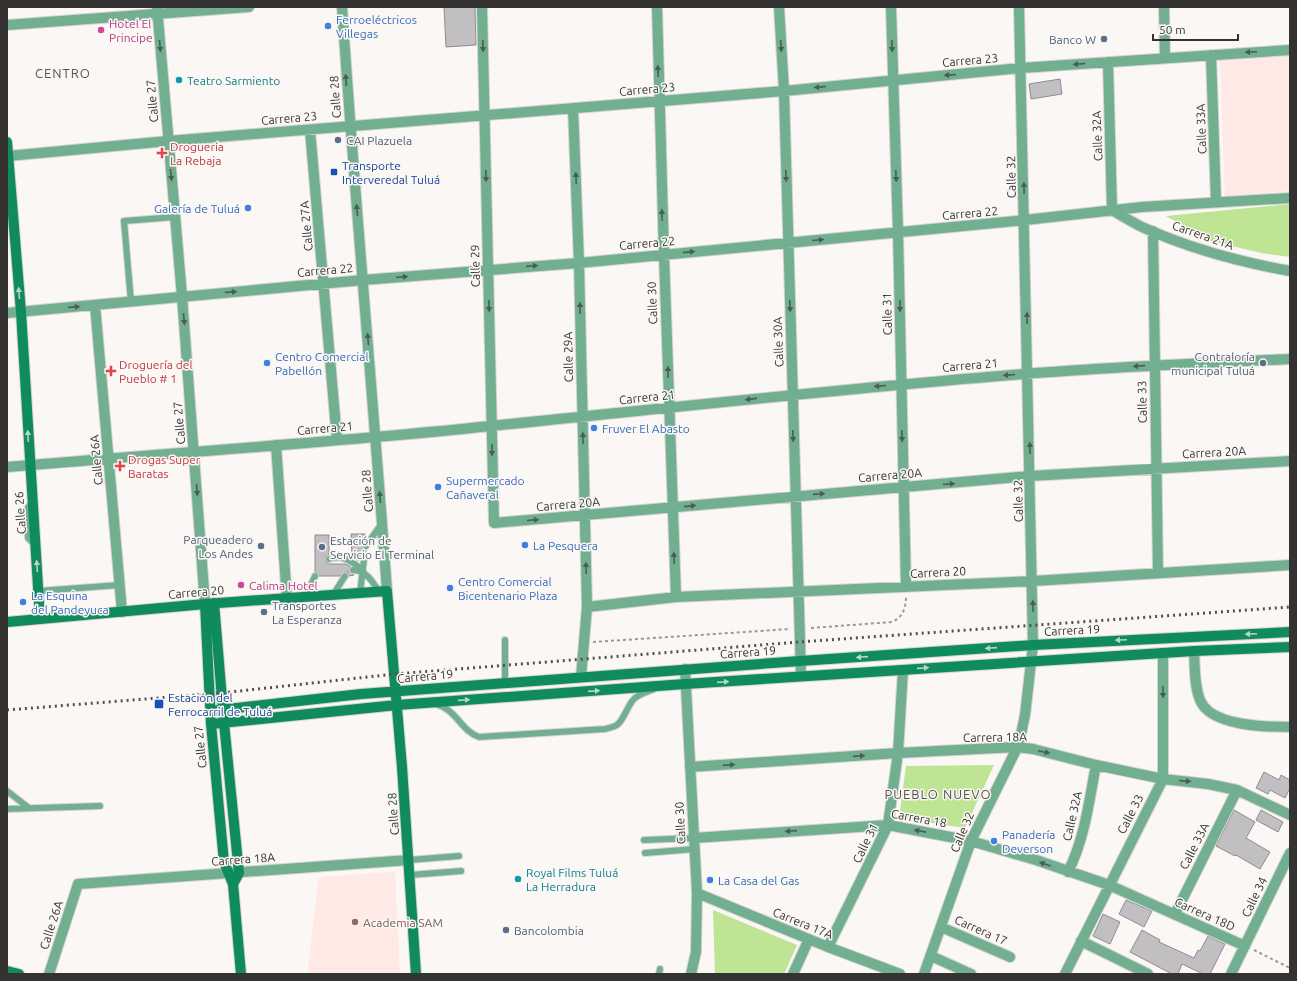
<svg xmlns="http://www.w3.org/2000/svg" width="1297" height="981" font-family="Ubuntu,sans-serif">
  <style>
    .education { fill: #fee9e4 }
    .green { fill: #bee494 }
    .building { fill: #c2bfc3; stroke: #8e8c90 }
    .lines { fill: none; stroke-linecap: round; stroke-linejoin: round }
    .service-casing { stroke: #d6d4d1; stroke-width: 8 }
    .minor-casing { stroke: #d6d4d1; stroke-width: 12 }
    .tertiary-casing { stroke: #d6d4d1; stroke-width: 12 }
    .secondary-casing { stroke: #d6d4d1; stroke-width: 12 }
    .path { stroke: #9a9895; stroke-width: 2; stroke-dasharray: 3 3; stroke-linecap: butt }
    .service { stroke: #71af90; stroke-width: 6 }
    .minor { stroke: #71af90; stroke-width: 10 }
    .tertiary { stroke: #71af90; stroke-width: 10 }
    .secondary { stroke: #108b5e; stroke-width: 10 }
    .rail { stroke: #53514f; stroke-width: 3; stroke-dasharray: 2 4; stroke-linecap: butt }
    .oneway { fill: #495e52 }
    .oneway2 { fill: #b4d7c7 }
    .shop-dot { fill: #3f7fe0; stroke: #faf7f4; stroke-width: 1.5 }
    .hotel-dot { fill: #d1479c; stroke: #faf7f4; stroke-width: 1.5 }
    .service-dot { fill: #5c6f8a; stroke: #faf7f4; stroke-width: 1.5 }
    .culture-dot { fill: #0f9aa8; stroke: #faf7f4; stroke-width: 1.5 }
    .health-dot { fill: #e0444e; stroke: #faf7f4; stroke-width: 1.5 }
    .transit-dot { fill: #1a4fb4; stroke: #faf7f4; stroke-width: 1.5 }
    .education-dot { fill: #8d6e63; stroke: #faf7f4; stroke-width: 1.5 }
    .labels { text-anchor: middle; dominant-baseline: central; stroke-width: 3; stroke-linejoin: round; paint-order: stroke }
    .shop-label { font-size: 12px; fill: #366cbe; stroke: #faf7f4; text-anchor: start }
    .hotel-label { font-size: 12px; fill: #b23c85; stroke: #faf7f4; text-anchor: start }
    .service-label { font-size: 12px; fill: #4e5e75; stroke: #faf7f4; text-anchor: start }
    .street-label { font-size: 12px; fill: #343331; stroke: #faf7f4 }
    .culture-label { font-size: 12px; fill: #0d838f; stroke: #faf7f4; text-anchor: start }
    .health-label { font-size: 12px; fill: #be3a42; stroke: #faf7f4; text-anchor: start }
    .transit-label { font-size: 12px; fill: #164399; stroke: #faf7f4; text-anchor: start }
    .education-label { font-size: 12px; fill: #785e54; stroke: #faf7f4; text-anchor: start }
    .neighbourhood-label { font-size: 13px; letter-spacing: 1px; fill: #565451; stroke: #faf7f4 }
  </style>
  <rect width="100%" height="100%" fill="#faf7f4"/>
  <path class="education" d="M1290 55V191L1225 196 1220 59Z
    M395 872 400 974H308V968L319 877Z"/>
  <path class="green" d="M1290 204V257L1261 253 1207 240 1166 216Z
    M994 765 965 828 899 818 906 766Z
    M713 910 797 945 784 974H715Z"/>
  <path class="building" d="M444 7H475L476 45 446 47Z
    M1060 79 1062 94 1031 99 1029 84Z
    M351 534H365V539L362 546 363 549 366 550V555H362L359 560H357L352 557Z
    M315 535H329V554L325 557 326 562 329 564H346L350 566 349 571 354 575 349 576 348 572H345L340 576H319L318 573 315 572Z
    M1264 772 1279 780 1281 775 1290 780V788L1285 798 1270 790 1268 794 1256 788Z
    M1234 810 1255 822 1246 838 1270 852 1260 869 1236 855 1235 856 1216 846Z
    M1261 810 1283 822 1278 832 1256 820Z
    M1126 900 1152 911 1144 927 1119 914Z
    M1103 914 1120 922 1110 944 1093 936Z
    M1142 930 1160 940 1159 942 1194 958 1198 950 1200 951 1208 936 1225 944 1210 974H1203L1182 964 1178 974H1172L1130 952Z"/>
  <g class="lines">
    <defs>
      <path id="service" d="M131 302 124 221 175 217
        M32 502 27 509 28 538 35 545
        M366 546 382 523
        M329 559C344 554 353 562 363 571
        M353 570C366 570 373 582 379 592
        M38 591 120 585
        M360 593 364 559
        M333 595 345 576
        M306 597 315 576
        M505 640V683
        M436 704C457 710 461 731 479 737L605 729C608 728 614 727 617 725 624 720 627 706 634 699 640 693 647 692 654 689
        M7 791 29 808
        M7 809 100 806
        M644 840 694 838
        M645 853 695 849
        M409 860 459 856
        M410 875 461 871
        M659 974 660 969"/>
      <path id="minor" d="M482 7 494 523 1030 476 1290 461
        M657 7 664 255 676 597
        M779 7 784 91 801 676
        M891 7 898 232 906 587
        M1164 7 1165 58
        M7 25 249 7
        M1211 55 1216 202
        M1108 62 1112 210C1122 216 1132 222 1142 227 1188 248 1240 262 1290 271
        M573 108 579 263 587 607 581 677
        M310 130 337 440
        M8 156 168 141 784 91 1021 68 1290 50
        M1153 231 1158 573
        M95 305 122 612
        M7 313 363 280 579 263 1025 220 1142 207 1290 198
        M276 445 287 599
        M7 467C168 453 330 443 491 426 669 408 847 388 1025 374 1113 367 1202 363 1290 359
        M587 607 676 597 1033 581 1290 565
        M1194 651C1195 667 1194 685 1200 700 1210 726 1266 727 1290 727
        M685 669 697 893 696 952 691 974
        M690 767 898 753 1017 747 1033 749 1096 765 1163 779 1208 784 1237 790 1290 815
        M694 838 888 825 971 841 1036 860 1109 885 1245 946
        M1068 872C1085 838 1089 801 1096 765
        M697 893 828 947 900 974
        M1175 914 1237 790
        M941 927 1010 957
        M1081 941 1148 974
        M828 947 888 825 898 753 903 670
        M931 956 971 974
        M49 974 78 884 409 860
        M793 974 809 939
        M924 974 971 841 1015 752 1021 734 1025 715 1033 645 1019 7
        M1065 974 1163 779V653
        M1231 974 1290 853"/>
      <path id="tertiary" d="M157 7 182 296 205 604
        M342 7C355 202 373 396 387 591"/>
      <path id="secondary" d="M7 142 21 312 40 619
        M214 603 224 723 239 873 233 884
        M205 604 211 724 224 862 233 884 241 974
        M7 622 205 604 387 591 402 767 416 974
        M210 711 361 694 800 661 1033 645 1290 632
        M211 724 397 705 685 684 1194 651 1290 647
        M7 971 19 974"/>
    </defs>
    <use href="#service" class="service-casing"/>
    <use href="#minor" class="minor-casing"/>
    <use href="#tertiary" class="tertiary-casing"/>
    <use href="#secondary" class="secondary-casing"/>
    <path class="path" d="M811 628 892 622C903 617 906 608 906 596
      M593 642 790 629
      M1254 950 1290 968"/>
    <use href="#service" class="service"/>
    <use href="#minor" class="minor"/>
    <use href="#tertiary" class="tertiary"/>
    <use href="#secondary" class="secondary"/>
    <path class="rail" d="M7 710 221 693 395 674 799 642 1290 607"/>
  </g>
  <defs><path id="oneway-solid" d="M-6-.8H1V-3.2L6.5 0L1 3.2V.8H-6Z"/></defs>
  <g class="oneway">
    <use href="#oneway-solid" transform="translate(160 46) rotate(85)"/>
    <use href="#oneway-solid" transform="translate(483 46) rotate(89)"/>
    <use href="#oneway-solid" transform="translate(781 46) rotate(86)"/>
    <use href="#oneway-solid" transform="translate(892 46) rotate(88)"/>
    <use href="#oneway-solid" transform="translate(1251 52) rotate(177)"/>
    <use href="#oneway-solid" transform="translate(1079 64) rotate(176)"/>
    <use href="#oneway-solid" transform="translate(658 71) rotate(-92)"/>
    <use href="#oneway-solid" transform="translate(950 75) rotate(175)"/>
    <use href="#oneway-solid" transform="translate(346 80) rotate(-94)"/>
    <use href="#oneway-solid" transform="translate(820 87) rotate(175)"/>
    <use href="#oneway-solid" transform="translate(171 175) rotate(84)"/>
    <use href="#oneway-solid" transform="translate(486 176) rotate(89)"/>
    <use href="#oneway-solid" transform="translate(786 176) rotate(88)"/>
    <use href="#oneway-solid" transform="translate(896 176) rotate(88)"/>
    <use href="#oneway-solid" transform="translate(576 178) rotate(-92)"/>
    <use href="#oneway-solid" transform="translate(1024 188) rotate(-91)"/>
    <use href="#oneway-solid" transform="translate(357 210) rotate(-95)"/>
    <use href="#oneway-solid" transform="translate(662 215) rotate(-92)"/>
    <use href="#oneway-solid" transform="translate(818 240) rotate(-5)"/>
    <use href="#oneway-solid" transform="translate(689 252) rotate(-6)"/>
    <use href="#oneway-solid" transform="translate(532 266) rotate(-4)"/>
    <use href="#oneway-solid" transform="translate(402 277) rotate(-5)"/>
    <use href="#oneway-solid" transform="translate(231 292) rotate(-5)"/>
    <use href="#oneway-solid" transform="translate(489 306) rotate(89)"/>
    <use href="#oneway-solid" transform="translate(790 306) rotate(88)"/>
    <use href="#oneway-solid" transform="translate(900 306) rotate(89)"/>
    <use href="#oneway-solid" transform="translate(74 307) rotate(-5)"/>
    <use href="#oneway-solid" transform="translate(580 308) rotate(-91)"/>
    <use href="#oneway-solid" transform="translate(1027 318) rotate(-91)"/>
    <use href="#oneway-solid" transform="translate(184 319) rotate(85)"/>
    <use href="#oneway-solid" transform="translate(368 339) rotate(-95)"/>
    <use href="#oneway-solid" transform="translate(1139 366) rotate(176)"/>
    <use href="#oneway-solid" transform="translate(668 372) rotate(-92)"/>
    <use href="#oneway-solid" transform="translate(1009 375) rotate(175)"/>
    <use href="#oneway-solid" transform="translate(880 386) rotate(175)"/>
    <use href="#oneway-solid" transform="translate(751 399) rotate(174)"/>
    <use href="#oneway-solid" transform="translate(793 436) rotate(88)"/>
    <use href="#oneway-solid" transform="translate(902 436) rotate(89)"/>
    <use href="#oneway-solid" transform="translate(583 438) rotate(-91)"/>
    <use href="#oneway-solid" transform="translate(1030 448) rotate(-91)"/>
    <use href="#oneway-solid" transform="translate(492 450) rotate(89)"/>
    <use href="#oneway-solid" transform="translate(949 484) rotate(-5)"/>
    <use href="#oneway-solid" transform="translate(197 490) rotate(86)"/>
    <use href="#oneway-solid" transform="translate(819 494) rotate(-4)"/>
    <use href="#oneway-solid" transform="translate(380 497) rotate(-94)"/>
    <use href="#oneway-solid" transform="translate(690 506) rotate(-6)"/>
    <use href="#oneway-solid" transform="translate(533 520) rotate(-5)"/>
    <use href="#oneway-solid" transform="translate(674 558) rotate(-92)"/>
    <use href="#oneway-solid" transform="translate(586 568) rotate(-91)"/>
    <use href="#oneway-solid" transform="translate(1033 606) rotate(-91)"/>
    <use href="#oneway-solid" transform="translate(1163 692) rotate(89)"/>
    <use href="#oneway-solid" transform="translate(1044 752) rotate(12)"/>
    <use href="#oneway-solid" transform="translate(859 756) rotate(-4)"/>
    <use href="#oneway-solid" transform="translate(729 765) rotate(-4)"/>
    <use href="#oneway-solid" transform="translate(1185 781) rotate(5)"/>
    <use href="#oneway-solid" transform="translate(791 831) rotate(176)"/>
    <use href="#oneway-solid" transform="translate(920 831) rotate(-169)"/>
    <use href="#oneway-solid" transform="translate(1045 864) rotate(-161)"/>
  </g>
  <g class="oneway2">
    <use href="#oneway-solid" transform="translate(19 293) rotate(-95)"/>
    <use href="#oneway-solid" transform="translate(28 436) rotate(-93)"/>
    <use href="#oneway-solid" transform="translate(37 566) rotate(-94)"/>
    <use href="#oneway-solid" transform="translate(1251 634) rotate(177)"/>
    <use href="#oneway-solid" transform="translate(1121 640) rotate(177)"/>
    <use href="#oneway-solid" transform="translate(991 648) rotate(176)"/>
    <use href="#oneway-solid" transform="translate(862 657) rotate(176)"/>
    <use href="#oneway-solid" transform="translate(923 668) rotate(-4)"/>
    <use href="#oneway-solid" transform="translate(723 682) rotate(-4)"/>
    <use href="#oneway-solid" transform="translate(594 691) rotate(-4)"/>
    <use href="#oneway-solid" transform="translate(464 700) rotate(-4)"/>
  </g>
  <g class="shop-dot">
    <circle cx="328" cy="26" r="4"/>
    <circle cx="248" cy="208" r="4"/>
    <circle cx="267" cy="363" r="4"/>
    <circle cx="594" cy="428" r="4"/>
    <circle cx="438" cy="487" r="4"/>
    <circle cx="525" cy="545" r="4"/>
    <circle cx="450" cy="588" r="4"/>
    <circle cx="23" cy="602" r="4"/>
    <circle cx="994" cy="841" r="4"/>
    <circle cx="710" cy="880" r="4"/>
  </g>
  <g class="hotel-dot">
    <circle cx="101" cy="30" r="4"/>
    <circle cx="241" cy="585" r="4"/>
  </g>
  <g class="service-dot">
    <circle cx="1104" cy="39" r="4"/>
    <circle cx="338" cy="140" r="4"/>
    <circle cx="1263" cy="363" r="4"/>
    <circle cx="261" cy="546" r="4"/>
    <circle cx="322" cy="547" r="4"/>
    <circle cx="264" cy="612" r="4"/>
    <circle cx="506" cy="930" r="4"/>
  </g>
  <g class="culture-dot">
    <circle cx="179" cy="80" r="4"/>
    <circle cx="518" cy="879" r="4"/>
  </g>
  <g class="health-dot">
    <path d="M160 147h4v4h4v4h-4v4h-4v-4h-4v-4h4z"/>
    <path d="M109 365h4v4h4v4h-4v4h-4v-4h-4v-4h4z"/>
    <path d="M118 460h4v4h4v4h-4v4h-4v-4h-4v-4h4z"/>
  </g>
  <g class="transit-dot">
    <rect x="330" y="168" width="8" height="8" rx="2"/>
    <rect x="154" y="699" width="10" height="10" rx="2"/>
  </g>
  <circle class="education-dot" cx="355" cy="922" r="4"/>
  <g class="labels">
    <g class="shop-label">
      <text x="336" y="19">Ferroeléctricos<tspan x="336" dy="14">Villegas</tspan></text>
      <text x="240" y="208" text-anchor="end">Galería de Tuluá</text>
      <text x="275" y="356">Centro Comercial<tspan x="275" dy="14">Pabellón</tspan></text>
      <text x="602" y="428">Fruver El Abasto</text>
      <text x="446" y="480">Supermercado<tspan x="446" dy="14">Cañaveral</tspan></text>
      <text x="533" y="545">La Pesquera</text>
      <text x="458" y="581">Centro Comercial<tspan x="458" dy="14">Bicentenario Plaza</tspan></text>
      <text x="31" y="595">La Esquina<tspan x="31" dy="14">del Pandeyuca</tspan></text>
      <text x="1002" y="834">Panadería<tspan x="1002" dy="14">Deverson</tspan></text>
      <text x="718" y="880">La Casa del Gas</text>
    </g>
    <g class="hotel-label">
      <text x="109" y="23">Hotel El<tspan x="109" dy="14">Principe</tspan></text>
      <text x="249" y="585">Calima Hotel</text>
    </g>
    <g class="service-label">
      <text x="1096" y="39" text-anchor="end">Banco W</text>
      <text x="346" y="140">CAI Plazuela</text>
      <text x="1255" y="356" text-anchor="end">Contraloría<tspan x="1255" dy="14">municipal Tuluá</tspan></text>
      <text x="253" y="539" text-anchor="end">Parqueadero<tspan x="253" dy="14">Los Andes</tspan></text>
      <text x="330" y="540">Estación de<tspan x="330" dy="14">Servicio El Terminal</tspan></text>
      <text x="272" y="605">Transportes<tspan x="272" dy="14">La Esperanza</tspan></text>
      <text x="514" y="930">Bancolombia</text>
    </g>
    <g class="street-label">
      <text transform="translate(970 60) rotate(-5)">Carrera 23</text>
      <text transform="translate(647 89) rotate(-5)">Carrera 23</text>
      <text transform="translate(335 97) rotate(-94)">Calle 28</text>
      <text transform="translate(152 101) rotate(-95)">Calle 27</text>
      <text transform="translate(289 118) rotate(-5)">Carrera 23</text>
      <text transform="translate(1201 129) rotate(-92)">Calle 33A</text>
      <text transform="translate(1097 136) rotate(-92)">Calle 32A</text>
      <text transform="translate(1011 177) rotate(-91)">Calle 32</text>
      <text transform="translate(970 213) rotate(-5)">Carrera 22</text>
      <text transform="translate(306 226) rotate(-95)">Calle 27A</text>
      <text transform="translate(1203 235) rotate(19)">Carrera 21A</text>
      <text transform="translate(647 243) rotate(-5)">Carrera 22</text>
      <text transform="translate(475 266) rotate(-91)">Calle 29</text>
      <text transform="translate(325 270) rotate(-5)">Carrera 22</text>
      <text transform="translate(652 303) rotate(-92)">Calle 30</text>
      <text transform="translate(887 314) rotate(-91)">Calle 31</text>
      <text transform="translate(778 342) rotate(-92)">Calle 30A</text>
      <text transform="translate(568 357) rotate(-91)">Calle 29A</text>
      <text transform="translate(970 365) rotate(-5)">Carrera 21</text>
      <text transform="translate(647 397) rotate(-6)">Carrera 21</text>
      <text transform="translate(1142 402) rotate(-91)">Calle 33</text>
      <text transform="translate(179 423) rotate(-95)">Calle 27</text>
      <text transform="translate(325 428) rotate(-5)">Carrera 21</text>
      <text transform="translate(1214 452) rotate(-3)">Carrera 20A</text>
      <text transform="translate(96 460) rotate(-95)">Calle 26A</text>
      <text transform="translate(890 475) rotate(-5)">Carrera 20A</text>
      <text transform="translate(367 491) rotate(-94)">Calle 28</text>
      <text transform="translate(1018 501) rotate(-91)">Calle 32</text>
      <text transform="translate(568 504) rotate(-5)">Carrera 20A</text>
      <text transform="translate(20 513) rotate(-94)">Calle 26</text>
      <text transform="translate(938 572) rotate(-3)">Carrera 20</text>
      <text transform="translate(196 592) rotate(-5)">Carrera 20</text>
      <text transform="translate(1072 630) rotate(-3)">Carrera 19</text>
      <text transform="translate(748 652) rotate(-4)">Carrera 19</text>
      <text transform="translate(425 676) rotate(-5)">Carrera 19</text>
      <text transform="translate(995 737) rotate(-1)">Carrera 18A</text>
      <text transform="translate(200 747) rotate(-96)">Calle 27</text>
      <text transform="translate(393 814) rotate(-94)">Calle 28</text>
      <text transform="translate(1130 814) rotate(-63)">Calle 33</text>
      <text transform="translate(1072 816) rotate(-77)">Calle 32A</text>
      <text transform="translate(919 818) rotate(10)">Carrera 18</text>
      <text transform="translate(680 823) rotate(-93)">Calle 30</text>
      <text transform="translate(962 832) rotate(-67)">Calle 32</text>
      <text transform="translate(865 843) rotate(-64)">Calle 31</text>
      <text transform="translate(1194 846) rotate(-63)">Calle 33A</text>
      <text transform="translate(243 859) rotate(-4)">Carrera 18A</text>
      <text transform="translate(1254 897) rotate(-64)">Calle 34</text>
      <text transform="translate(1205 914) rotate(24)">Carrera 18D</text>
      <text transform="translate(803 923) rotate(22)">Carrera 17A</text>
      <text transform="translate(51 925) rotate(-72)">Calle 26A</text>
      <text transform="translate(981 930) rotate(24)">Carrera 17</text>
    </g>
    <g class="culture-label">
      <text x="187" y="80">Teatro Sarmiento</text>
      <text x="526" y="872">Royal Films Tuluá<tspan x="526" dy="14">La Herradura</tspan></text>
    </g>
    <g class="health-label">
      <text x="170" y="146">Droguería<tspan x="170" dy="14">La Rebaja</tspan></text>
      <text x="119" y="364">Droguería del<tspan x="119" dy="14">Pueblo # 1</tspan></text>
      <text x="128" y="459">Drogas Super<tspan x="128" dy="14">Baratas</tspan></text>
    </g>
    <g class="transit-label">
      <text x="342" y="165">Transporte<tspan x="342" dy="14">Interveredal Tuluá</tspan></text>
      <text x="168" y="697">Estación del<tspan x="168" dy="14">Ferrocarril de Tuluá</tspan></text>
    </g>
    <g class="education-label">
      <text x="363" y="922">Academia SAM</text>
    </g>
    <g class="neighbourhood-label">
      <text x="63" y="73">CENTRO</text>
      <text x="938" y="794">PUEBLO NUEVO</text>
    </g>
  </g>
  <rect width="1297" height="981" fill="none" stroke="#343331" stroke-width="16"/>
  <path d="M1153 34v6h85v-6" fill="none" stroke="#343331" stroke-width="2"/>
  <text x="1159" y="34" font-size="12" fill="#343331" stroke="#faf7f4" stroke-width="3" paint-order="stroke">50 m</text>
</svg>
